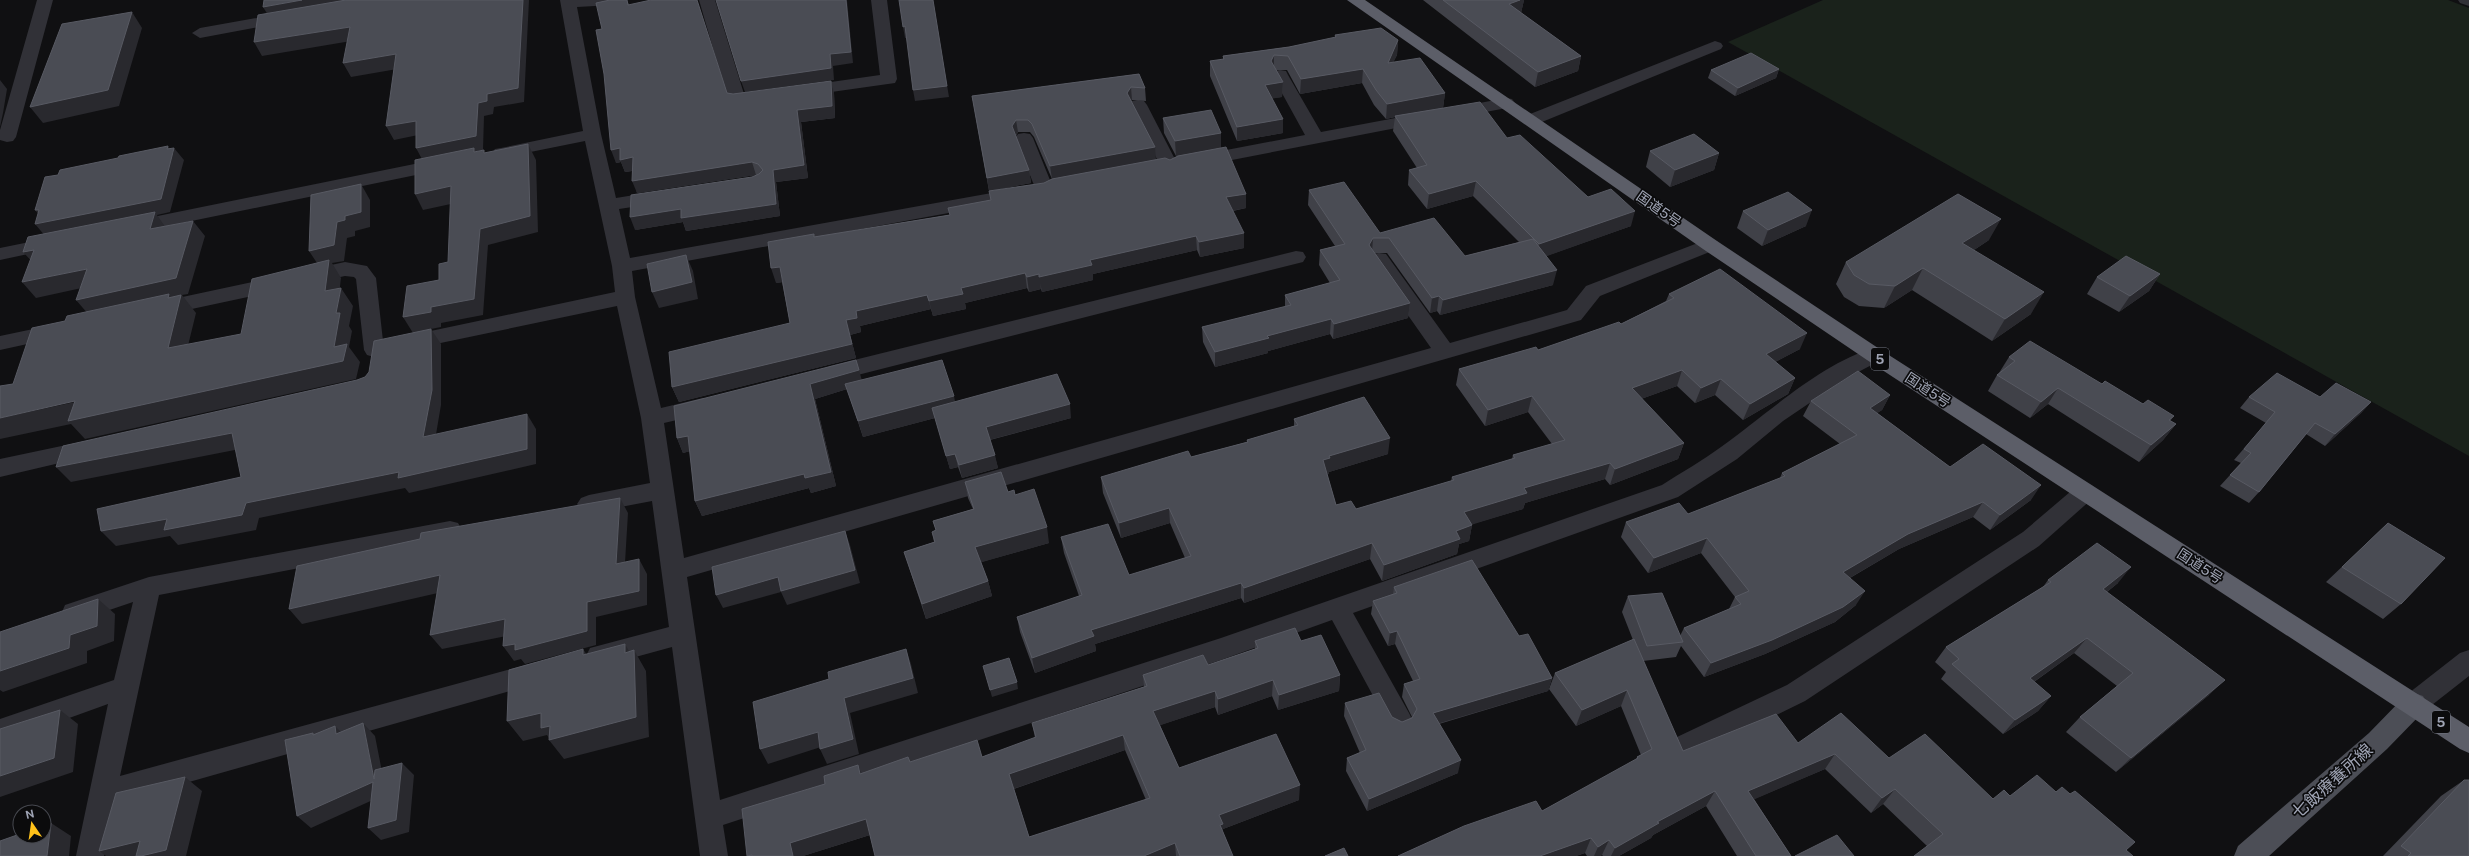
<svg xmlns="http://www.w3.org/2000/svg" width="2469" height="856" font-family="'Public Sans','Noto Sans JP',sans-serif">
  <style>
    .green { fill: #1a221b }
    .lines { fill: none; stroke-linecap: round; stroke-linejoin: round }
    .minor { fill: #313137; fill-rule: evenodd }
    .major { fill: #4c4e56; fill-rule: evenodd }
    .highway { fill: #5c5e68; fill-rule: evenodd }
    .wall { fill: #404148; fill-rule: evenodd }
    .shaded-wall { fill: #29292e }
    .building { fill: #4a4c54; stroke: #585a63; fill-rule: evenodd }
    .labels { text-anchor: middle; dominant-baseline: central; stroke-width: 3.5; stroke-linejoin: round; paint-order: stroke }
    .shield { fill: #0b0b0c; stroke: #737682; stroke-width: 1 }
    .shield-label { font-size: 13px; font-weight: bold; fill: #9fa4b4 }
    .street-label { font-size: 14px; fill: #9fa4b4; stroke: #0b0b0c }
    .near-street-label { font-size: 17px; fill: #9fa4b4; stroke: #0b0b0c }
  </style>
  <rect width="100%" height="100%" fill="#101012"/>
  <path class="green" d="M1823 0H2448L2469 8V456L1728 42Z"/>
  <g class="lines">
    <path class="minor" d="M37 0H53L16 137 13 141 7 142 0 140V130Z
      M560 0H621L613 5 577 7 601 134 616 198 659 191 666 193 668 197 666 201 659 203 619 209 630 258 1020 188 1027 190 1029 194 1027 198 1020 200 632 271 635 297 661 408 703 398 711 400 714 406 711 412 664 423 684 558 1431 348 1372 264 1369 259 1372 254 1379 253 1386 254 1450 343 1567 310 1586 286 1703 241 1710 239 1717 241 1720 245 1717 249 1600 296 1581 320 687 577 720 800 1221 638 1662 485C1682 472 1702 461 1721 447 1766 415 1821 363 1874 348L1881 350 1884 355 1881 360 1845 379 1783 421 1737 459 1678 497 1353 613 1409 713 1413 721 1409 729 1400 733 1391 729 1332 620 1221 660 723 825 728 856H700L672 647 599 667 590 664 586 656 590 648 669 627 652 501 589 513 581 510 577 504 581 498 589 495 650 483 641 418 617 306 407 350 400 348 397 343 400 338 407 336 615 292 612 266 585 141 501 158 495 157 492 153 495 149 501 148 583 131Z
      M699 0H715L744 94 767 93 770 97 767 101 737 105 731 104 728 100Z
      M871 0H887L897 79 895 83 803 96 797 95 794 91 797 87 803 86 880 75Z
      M2458 0H2469V6L2460 3Z
      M285 13 291 15 293 18 291 21 200 38 192 33 200 28Z
      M1715 41 1721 43 1723 46 1721 49 1537 124H1525L1522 120 1525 116Z
      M1280 70 1286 71 1288 75 1321 132 1422 113 1428 114 1431 118 1428 122 1422 123 1201 166 1195 164 1192 160 1195 156 1305 135 1272 75 1274 71Z
      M1506 98 1512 99 1515 103 1512 107 1454 118 1448 117 1445 113 1448 109Z
      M1138 100 1144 101 1147 105 1179 167 1176 171H1164L1161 167 1129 105 1132 101Z
      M1024 133 1030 134 1033 138 1054 190 1052 194H1038L1036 190 1015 138 1018 134Z
      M444 158 450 160 453 164 450 168 133 233 126 231 123 227 126 223 133 221Z
      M54 237 61 239 64 243 61 247 0 260V248Z
      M1296 251 1303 252 1306 257 1303 262 830 382 823 379 819 374 823 369 830 366Z
      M345 262 367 266 376 278 384 350 381 355 374 357 367 355 364 350 356 279 354 277 345 276 159 316 152 314 149 309 152 304 159 302Z
      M57 324 64 326 67 331 64 336 0 350V336Z
      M90 440 98 442 101 448 98 454 0 477V459Z
      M2085 483 2093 486 2096 492 2093 498 2039 546 1805 701 1695 755 1686 758 1677 755 1673 746 1677 737 1787 685 2023 532 2077 486Z
      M450 521 458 523 462 530 458 537 450 539 159 595 120 776 536 662 545 665 549 673 545 681 115 803 104 856H76L108 704 0 743V719L114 680 133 602 74 622 65 619 62 612 65 605 149 577Z
      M2469 650V676L2423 712 2414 715 2405 712 2401 704 2405 696 2460 653Z"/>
    <path class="major" d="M2414 693 2423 696 2427 704 2423 712 2387 749 2269 856H2234L2238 846 2369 733 2405 696Z"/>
    <path class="highway" d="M1347 0H1365L1717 241 1881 350 2469 727V753L2460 749 1867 360 1703 249Z"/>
  </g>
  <path class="wall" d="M610 0H627L629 5 727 93 733 94 831 81 834 93 835 118 801 122 808 178 776 182 780 216 686 231 683 222 635 230 758 175H756L637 193 632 171 625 172 621 162 616 163 602 29Z
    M1423 0H1524L1521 13 1581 56 1578 71 1535 87Z
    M1335 35 1398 40 1397 55 1393 62 1445 93 1443 108 1507 138 1588 197 1631 226 1546 256 1553 285 1440 315 1437 311 1430 313 1387 253H1375L1410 303 1408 318 1333 339 1330 334 1268 351V353L1215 367 1203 342 1202 327 1285 307V295L1330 283 1319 265 1320 250 1335 246 1308 205 1309 190 1380 233 1465 256 1519 242 1473 196 1427 209 1408 185 1409 170 1417 168 1393 131 1395 117 1386 119 1374 105 1362 83 1300 94 1287 70H1276L1283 82 1282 97 1272 98 1283 133 1237 141 1210 76V61L1223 60V56L1289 47 1335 38Z
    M1779 69 1776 78 1735 96 1708 78 1711 70Z
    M1139 74 1145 88 1146 101 1132 100 1131 101 1156 160H1170L1178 156H1176L1164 133 1163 118 1221 133V148L1246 194V208L1233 211 1244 248 1200 257 1197 250 1093 274V280L1042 292 1041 289 1029 292 1027 288 965 303 966 309 933 316 931 309 860 326 861 332 850 335 856 358 679 402 672 387 790 323 782 282 776 283 815 237 949 215 1044 183 1052 179 1034 137 1030 132H1018L1016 136 1029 170 1031 183 989 191 972 96Z
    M1650 151 1719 153 1714 170 1670 187 1646 167Z
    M1743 211 1806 226 1762 246 1737 228Z
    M1989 240 1974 250 2031 314 1992 341 1912 290 1884 308 1859 306 1844 297 1836 284 1846 262Z
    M2160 274 2149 291 2119 312 2087 294 2097 277Z
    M1669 294 1800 349 1775 362 1795 378 1788 394 1743 420 1715 395 1695 403 1677 386 1641 399 1684 443 1678 459 1610 485 1605 479 1525 503 1523 509 1472 524V525L1469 541 1459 544 1457 554 1382 581 1370 559 1244 603 1241 598 1095 644 1096 651 1035 673 1020 632 1017 617 1079 596 1064 553 1061 537 1129 575 1185 558 1170 523 1121 538 1103 493 1101 477 1191 457 1247 442V440L1294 426V419L1388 454 1329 472V474H1327L1336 505 1356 509 1451 481 1452 477 1512 459 1513 455 1552 444 1528 412 1485 426 1456 385 1459 369 1538 350 1621 324 1666 301Z
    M2009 357 2102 384 2143 404 2174 416 2170 421 2176 424 2163 440 2139 462 2048 404 2030 418 1988 391 1997 375 2000 373H1999Z
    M862 380 955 402 1071 418 990 440 998 468 962 478 958 467 950 469 935 418 863 437 847 389 815 399 836 486 811 493 809 488 702 516 695 501 690 451 683 453 677 438Z
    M1890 395 1882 410 1877 413 1950 467 2031 500 1990 530 1973 517 1899 549 1850 578 1856 605 1835 622 1765 654 1704 677 1681 646 1676 657 1643 661 1683 751 1798 743 1889 758 1993 799 2010 796 2056 792 2070 794 2135 842 1927 846 1883 804 1871 813 1825 769 1754 799 1791 856H1737L1706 806 1653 835 1651 838 1619 856H1603L1602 855 1600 856H1587L1585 853 1576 856H1398L1542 811 1636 760 1637 757 1641 755 1621 706 1576 726 1549 689 1555 673 1633 640 1622 612 1628 596 1680 636 1684 628 1729 609 1735 597 1701 553 1648 573 1621 537 1626 522 1688 514 1780 478 1782 473 1840 444 1803 416 1811 401Z
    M2249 397H2320L2371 402 2361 413 2325 446 2306 434 2259 492 2249 503 2220 486 2241 463 2234 460 2266 423 2240 408Z
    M965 482 1008 492 1015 495 1049 543 981 562 988 581 992 596 926 619 904 552 934 542 932 532 936 530 933 521 973 509 968 498Z
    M2388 523 2401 604 2383 619 2326 582Z
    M2048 580 2118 583 2107 592 2209 695 2116 772 2066 732 2080 717 2117 686 2074 653 2034 682 2051 696 2038 711 2003 734 1941 679 1946 672 1935 662 1946 647 2043 587Z
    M1394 587 1519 636 1552 678 1548 691 1439 724 1458 773 1367 811 1346 771 1347 758 1360 753 1344 716 1345 703 1392 717 1402 722 1412 717 1402 697 1404 684 1413 681 1395 644 1388 646 1371 614 1373 601 1393 594Z
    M1255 641H1301L1340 675 1339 691 1278 710 1272 696 1218 715 1215 707 1160 725 1179 768 1299 800 1223 829V832L1233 856H875L870 835 803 856H747L861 773 910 762 982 757 1035 738 1032 723 1144 687 1143 675 1208 665 1255 649ZM1125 750 1146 800 1029 837 1014 789Z
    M2464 780 2469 856H2383L2441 796Z"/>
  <path class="shaded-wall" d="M302 0H353L268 15 263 7Z
    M523 0H529L524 102 494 107 493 114 484 116 483 150 423 161 416 148 478 103 487 94Z
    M846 0H847L853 63 833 66 834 80 745 92 741 81 830 54Z
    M933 0 949 97 915 101 913 90Z
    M1520 0H1524L1521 13 1509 4Z
    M132 12 142 28 119 106 43 123 30 107Z
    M905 26 907 38H905L903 27Z
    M350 27 357 40 262 56 254 42Z
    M1398 40 1397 55 1386 78 1388 63Z
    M396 54 403 68 351 77 343 63Z
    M1274 55V70L1271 61Z
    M1581 56 1578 71 1535 87 1538 72Z
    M1363 69 1362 83 1300 94 1301 79Z
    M1779 69 1776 78 1735 96 1738 88Z
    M0 80 7 89 3 113 0 127Z
    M831 81 834 93 835 118 801 122 808 178 776 182 780 216 686 231 683 222 635 230 630 217 773 170 797 110Z
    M1283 82 1282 97 1265 100V85Z
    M1131 87 1132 100 1128 106 1127 93Z
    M1445 93 1443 108 1395 116V117L1386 119 1387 104Z
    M1283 119V133L1237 141V127Z
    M1016 120 1018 132 1014 139 1012 126Z
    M416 121 423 134 394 140 386 126Z
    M1221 133V148L1176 156 1175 141Z
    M528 144 536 160 538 232 488 245 483 315 441 323V327L431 329 441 344V405L433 452 423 437 413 333 403 317 431 307 480 229Z
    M168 146 173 154 174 148 184 160 170 212 157 215 166 228 46 237 35 224 45 222 35 210 167 149Z
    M1155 147 1156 160 1052 179 1050 166Z
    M620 148 633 157 638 170 625 172 621 162 616 163 611 150Z
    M1719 153 1714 170 1670 187 1675 170Z
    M752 162 756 175 637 193 632 181Z
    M1029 170 1031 183 989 191 987 178Z
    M1476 181 1473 196 1427 209 1429 194Z
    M361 184 370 200V227L355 231V236L347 238 344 261 332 263 341 278 338 303 341 288 353 306 349 326 352 331 349 347 360 362 356 379 85 439 71 424 0 439V418L334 347 336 313 325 291 319 266 309 251 337 222 345 216Z
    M451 186 460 202 423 210 415 194Z
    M1246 194V208L1226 212V197Z
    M1812 210 1806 226 1762 246 1768 230Z
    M1635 211 1631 226 1536 260 1539 244Z
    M2001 219 1989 240 1951 265 1962 243Z
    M193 221 205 236 188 294 182 295 196 313 183 366 168 348 89 315 76 300Z
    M1244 233V248L1200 257 1199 242Z
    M1196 236 1197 250 1093 274V280L1042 292 1039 277 1090 260Z
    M1373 238 1372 253 1369 245Z
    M34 250 37 267 23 252Z
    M686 255 693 271 698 299 659 308 652 292Z
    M780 267 785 282 776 283 771 268Z
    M1923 268 1912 290 1884 308 1895 286Z
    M87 269 100 284 36 298 22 282Z
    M1557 270 1553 285 1440 315 1443 300Z
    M1025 273 1027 288 965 303 966 309 933 316 929 301 961 288Z
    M1039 274 1041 289 1029 292 1027 277Z
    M2160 274 2149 291 2119 312 2130 296Z
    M2044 292 2031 314 1992 341 2005 319Z
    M927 295 931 309 860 326 861 332 850 335 856 358 679 402 672 387 846 320 856 311Z
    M1439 296 1437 311 1430 313 1432 298Z
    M1410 303 1408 318 1333 339 1334 324Z
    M1331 319 1330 334 1268 351V353L1215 367V352L1267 336Z
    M1807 333 1800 349 1760 370 1766 354Z
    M856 360 863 384 815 399 836 486 811 493 809 488 702 516 695 501 810 384Z
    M1682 370 1677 386 1627 404 1632 388Z
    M1795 378 1788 394 1743 420 1750 404Z
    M1721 379 1715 395 1695 403 1701 388Z
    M2058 388 2048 404 2030 418 2041 402Z
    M1890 395 1882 410 1862 423 1870 408Z
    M954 396 957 412 932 408 935 418 863 437 858 421Z
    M1532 396 1528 412 1485 426 1488 410Z
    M2371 402 2361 413 2325 446 2335 434Z
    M1070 404 1071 418 989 440 986 427Z
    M527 414 536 429V464L409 493 405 488 259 518 256 530 178 545 170 536 116 546 101 531 246 503Z
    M2176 424 2163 440 2139 462 2151 445Z
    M232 433 245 448 71 482 56 467Z
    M688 436 694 450 683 453 677 438Z
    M1390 438 1388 454 1329 472V474L1322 476 1323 460 1329 456Z
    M1684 443 1678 459 1610 485 1615 469Z
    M955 454 958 467 950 469 946 456Z
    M995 455 998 468 962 478 959 465Z
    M1610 463 1605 479 1525 503 1523 509 1461 528 1464 512 1524 488Z
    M2041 485 2031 500 1990 530 2000 515Z
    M620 498 628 513 624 579 616 564Z
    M1983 502 1973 517 1899 549 1834 587 1843 572 1908 534Z
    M1169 508 1170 523 1121 538 1119 523Z
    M1472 525 1469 541 1459 544 1457 554 1382 581 1384 565 1456 531Z
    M1047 527 1049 543 979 563 975 547Z
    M845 531 850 545 860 583 787 605 781 592 723 608 716 595Z
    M1707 538 1701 553 1648 573 1654 558Z
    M1372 543 1370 559 1244 603V588Z
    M639 559 647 574V605L596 617V645L525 664 521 659 514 661 503 646 515 644 587 602Z
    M2131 567 2118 583 2090 605 2103 589Z
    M440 575 451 590 302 624 289 609Z
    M988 581 992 596 926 619 922 604Z
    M1241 583V598L1095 644 1096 651 1035 673 1032 658 1091 630Z
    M1865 591 1856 605 1835 622 1765 654 1704 677 1711 663Z
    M98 599 115 614 114 641 87 651V663L3 692 0 690V671L70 635Z
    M505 619 516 634 442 649 430 635Z
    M1397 631 1395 644 1388 646 1390 633Z
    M2087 638 2074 653 2018 693 2030 678Z
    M625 644 634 660V650L646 671 649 737 564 759 549 740H550L547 735 523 741 507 721 625 653Z
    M583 649 597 670 583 655Z
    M906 649 911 664 918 693 850 713 859 754 827 764 820 749 844 698Z
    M1340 675 1339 691 1278 710 1279 695Z
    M1552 678 1548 691 1430 726 1433 713Z
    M1273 680 1272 696 1218 715V699Z
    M2225 680 2209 695 2116 772 2131 758Z
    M1017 682 1018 689 992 697 990 690Z
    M1627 690 1621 706 1576 726 1582 710Z
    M1215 691V707L1155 727 1153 711Z
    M2051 696 2038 711 2003 734 2015 720Z
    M60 710 78 724 73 772 0 797V776Z
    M363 723 375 736 386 792 374 779Z
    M335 726 348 739 336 734Z
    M818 732 824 746 768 764 760 749Z
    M1123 735 1125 750 1013 789 1009 774Z
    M1835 754 1825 769 1739 806 1748 791Z
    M1461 760 1458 773 1367 811 1369 799Z
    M402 763 414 775 409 832 381 840 368 828Z
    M858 765 864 780 860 774Z
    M185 777 202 791 186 856H106L99 851Z
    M373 782 386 794 311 828 297 816Z
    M1300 785 1299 800 1223 829V839L1220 840 1219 815Z
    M1895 789 1883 804 1871 813 1882 798Z
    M1715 791 1706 806 1653 835 1651 838 1619 856H1611L1615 848 1657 822Z
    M866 819 873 834 803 856H793L790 843Z
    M51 823 71 836 69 856H47Z
    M1591 838 1585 853 1576 856H1540Z
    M1609 840 1602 855 1600 856H1594L1598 847Z
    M1175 843 1176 856H1144Z"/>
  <path class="building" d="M264 0H302L263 7Z
    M346 0H523L518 88 487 94V101L478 103 476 136 416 148V121L386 126 396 54 343 63 350 27 254 42 258 15Z
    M610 0H627L628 5 651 0H697L727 93 733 94 831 81 832 106 797 110 804 165 773 170 776 204 681 218V209L630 217 631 195 752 177 759 174 763 170 758 164 752 162 632 181 633 157 620 160V148L611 150 604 74 596 30 602 29 596 3Z
    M716 0H846L851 52 830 54 831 68 741 81Z
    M899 0H933L947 86 913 90 905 26 903 27Z
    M1443 0H1520L1509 4 1581 56 1538 72Z
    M132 12 108 90 30 107 62 24Z
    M1381 28 1398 40 1388 63 1420 58 1445 93 1387 104 1376 90 1363 69 1301 79 1288 56 1274 55 1271 61 1283 82 1265 85 1283 119 1237 127 1210 61 1224 59 1223 56 1289 47 1336 37 1335 35Z
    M1751 53 1779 69 1738 88 1711 70Z
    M1139 74 1145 88 1131 87 1127 93 1155 147 1050 166 1032 124 1028 120H1016L1012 126 1029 170 987 178 972 96Z
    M1480 102 1507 138 1520 135 1588 197 1611 189 1635 211 1539 244 1476 181 1429 194 1409 170 1427 165 1395 116Z
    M1211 110 1221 133 1175 141 1163 118Z
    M1694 134 1719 153 1675 170 1650 151Z
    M528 144 530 216 480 229 474 299 431 307V312L403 317 407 286 439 280V264L448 262 451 186 415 194V160L474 148V152L484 150V153Z
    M168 146 167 149 174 148 161 199 35 224 39 210H35L45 177 58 175 60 170 118 158 119 156Z
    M1226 147 1246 194 1226 197 1244 233 1199 242 1196 236 1090 260 1092 265 1039 277V274L1027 277 1025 273 961 288 963 294 929 301 927 295 856 311 857 318 846 320 852 344 672 387 669 352 790 323 780 267 771 268 768 242 814 234V237L950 215 948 208 991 200 989 191 1044 183 1052 179 1165 158 1170 160 1178 156Z
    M1344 182 1380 233 1434 218 1465 256 1533 239 1557 270 1443 300 1439 296 1432 298 1389 238H1373L1369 245 1410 303 1334 324 1331 319 1267 336 1269 338 1215 352 1202 327 1291 305 1285 295 1340 280 1320 250 1345 244 1309 190Z
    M361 184V212L345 216V220L337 222 334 245 309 251 311 195Z
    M1788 192 1812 210 1768 230 1743 211Z
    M1958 194 2001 219 1962 243 2044 292 2005 319 1923 268 1895 286 1869 284 1854 275 1846 262Z
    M155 212 150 229 193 221 176 278 76 300 87 269 22 282 34 250 23 252 28 237Z
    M686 255 692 282 652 292 647 264Z
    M2126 256 2160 274 2130 296 2097 277Z
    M329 260 325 291 341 288 336 313H340L334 347 347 344 343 361 68 421 75 401 0 418V386L13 384 32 328 65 321 67 316 169 294 168 298 181 295 168 348 241 334 252 279Z
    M1720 269 1807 333 1766 354 1795 378 1750 404 1721 379 1701 388 1682 370 1632 388 1684 443 1615 469 1610 463 1524 488 1527 493 1464 512 1472 525 1456 531 1460 539 1384 565 1372 543 1244 588 1241 583 1091 630 1094 636 1032 658 1017 617 1082 595 1061 537 1108 524 1129 575 1191 556 1169 508 1119 523 1101 477 1188 451 1191 457 1248 442 1247 440 1298 425 1294 419 1364 397 1390 438 1329 456 1330 458 1323 460 1336 505 1351 501 1356 509 1454 480 1452 477 1515 458 1513 455 1565 440 1532 396 1488 410 1459 369 1536 347 1538 350 1619 322 1621 324 1674 298 1669 294Z
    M431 329 432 390 423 437 527 414V449L398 478 399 472 246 503 242 515 164 530 167 519 101 531 97 509 241 477 232 433 56 467 63 446 357 380 365 377 369 372 374 341Z
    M2030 341 2102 384 2105 381 2143 404 2148 400 2174 416 2169 420 2176 424 2151 445 2058 388 2041 402 1997 375 2015 361 2009 357Z
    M856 360 859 370 810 384 831 472 805 478 804 474 695 501 688 436 677 438 674 406Z
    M942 360 954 396 858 421 845 384Z
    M1858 371 1890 395 1870 408 1950 467 1983 444 2041 485 2000 515 1983 502 1908 534 1843 572 1865 591 1843 607 1772 640 1711 663 1684 628 1741 604 1735 597 1749 591 1707 538 1654 558 1626 522 1679 503 1688 514 1785 476 1782 473 1857 435 1811 401Z
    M2277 373 2320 397 2336 383 2371 402 2335 434 2315 423 2259 492 2230 475 2251 453 2244 449 2275 412 2249 397Z
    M1057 374 1070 404 986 427 995 455 959 465 955 454 946 456 932 408Z
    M1001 472 1008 492 1014 490 1015 495 1034 489 1047 527 975 547 988 581 922 604 904 552 935 542 932 532 936 530 933 521 974 509 965 482Z
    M620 498 616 564 639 559V591L587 602V631L515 650V644L503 646 505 619 430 635 440 575 289 609 297 566 420 539 421 533Z
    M2388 523 2445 558 2401 604 2342 567Z
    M845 531 855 570 781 591 778 577 716 595 712 567Z
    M2097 543 2131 567 2103 589 2225 680 2131 758 2080 717 2133 673 2087 638 2030 678 2051 696 2015 720 1952 664 1959 659 1946 647 2051 582 2048 580Z
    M1472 560 1519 636 1528 634 1552 678 1433 713 1461 760 1369 799 1347 758 1366 750 1345 703 1379 693 1392 717 1402 722 1412 718 1417 709 1404 684 1420 679 1397 631 1390 633 1373 601 1397 593 1394 587Z
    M1662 593 1683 642 1647 646 1628 596Z
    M98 599 97 626 70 635 69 648 0 671V632Z
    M1295 628 1301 641 1321 635 1340 675 1279 695 1273 680 1218 699 1215 691 1153 711 1179 768 1276 734 1300 785 1219 815 1223 824 1220 825 1233 856H1180L1175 843 1144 856H875L866 819 790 843 793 856H752V855L747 856 742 809 825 784 824 776 858 765 860 774 908 757 910 762 977 740 982 757 1036 737 1032 723 1147 686 1143 675 1203 655 1208 665 1258 648 1255 641ZM1123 735 1150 798 1029 837 1009 774Z
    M1634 639 1683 751 1776 714 1798 743 1841 713 1889 758 1925 734 1993 799 2004 790 2010 796 2037 775 2056 792 2062 787 2070 794 2075 791 2135 842 2126 850 2133 856H1914L1943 834 1895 789 1882 798 1835 754 1748 791 1791 856H1756L1715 791 1657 822 1659 823 1615 848 1609 840 1598 847 1591 838 1540 856H1398L1464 826 1536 801 1542 811 1638 758 1637 757 1652 749 1627 690 1582 710 1555 673Z
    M625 644V653L634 650 636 717 549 740 550 726 541 728V713L507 721 509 670 583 649V655Z
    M906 649 913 678 844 698 853 739 820 749 818 732 760 749 753 702 829 679 828 672Z
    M1009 658 1017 682 990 690 983 666Z
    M60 710 54 758 0 776V729Z
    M363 723 374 779 375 770 402 763 396 820 368 828 373 782 297 816 285 740 313 733V735L335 726 336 734Z
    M185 777 166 850 141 856H136L140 841 99 851 116 793Z
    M2464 780H2469V856H2408L2411 853 2401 846Z
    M51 823 47 856H0V841L20 834V836H44V825Z
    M1837 835 1854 856H1795Z
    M1344 848 1348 856H1325Z"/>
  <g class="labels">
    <g class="shield">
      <rect x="1871" y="348" width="18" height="22" rx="3"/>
      <rect x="2432" y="711" width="18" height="22" rx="3"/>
    </g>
    <g class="shield-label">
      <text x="1880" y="359">5</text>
      <text x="2441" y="722">5</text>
    </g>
    <g class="street-label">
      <text transform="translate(1659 209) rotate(35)">国道5号</text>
      <text transform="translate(1928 390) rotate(33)">国道5号</text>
      <text transform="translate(2200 566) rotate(33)">国道5号</text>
    </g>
    <g class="near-street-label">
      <text transform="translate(2332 781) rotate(-42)">七飯療養所線</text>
    </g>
  </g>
  <g transform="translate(32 824) rotate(347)"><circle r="19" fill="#0b0b0c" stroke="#46484f"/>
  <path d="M0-3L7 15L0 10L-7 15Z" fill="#ffc21a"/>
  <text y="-6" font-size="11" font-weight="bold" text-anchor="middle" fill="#9fa4b4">N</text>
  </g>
</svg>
